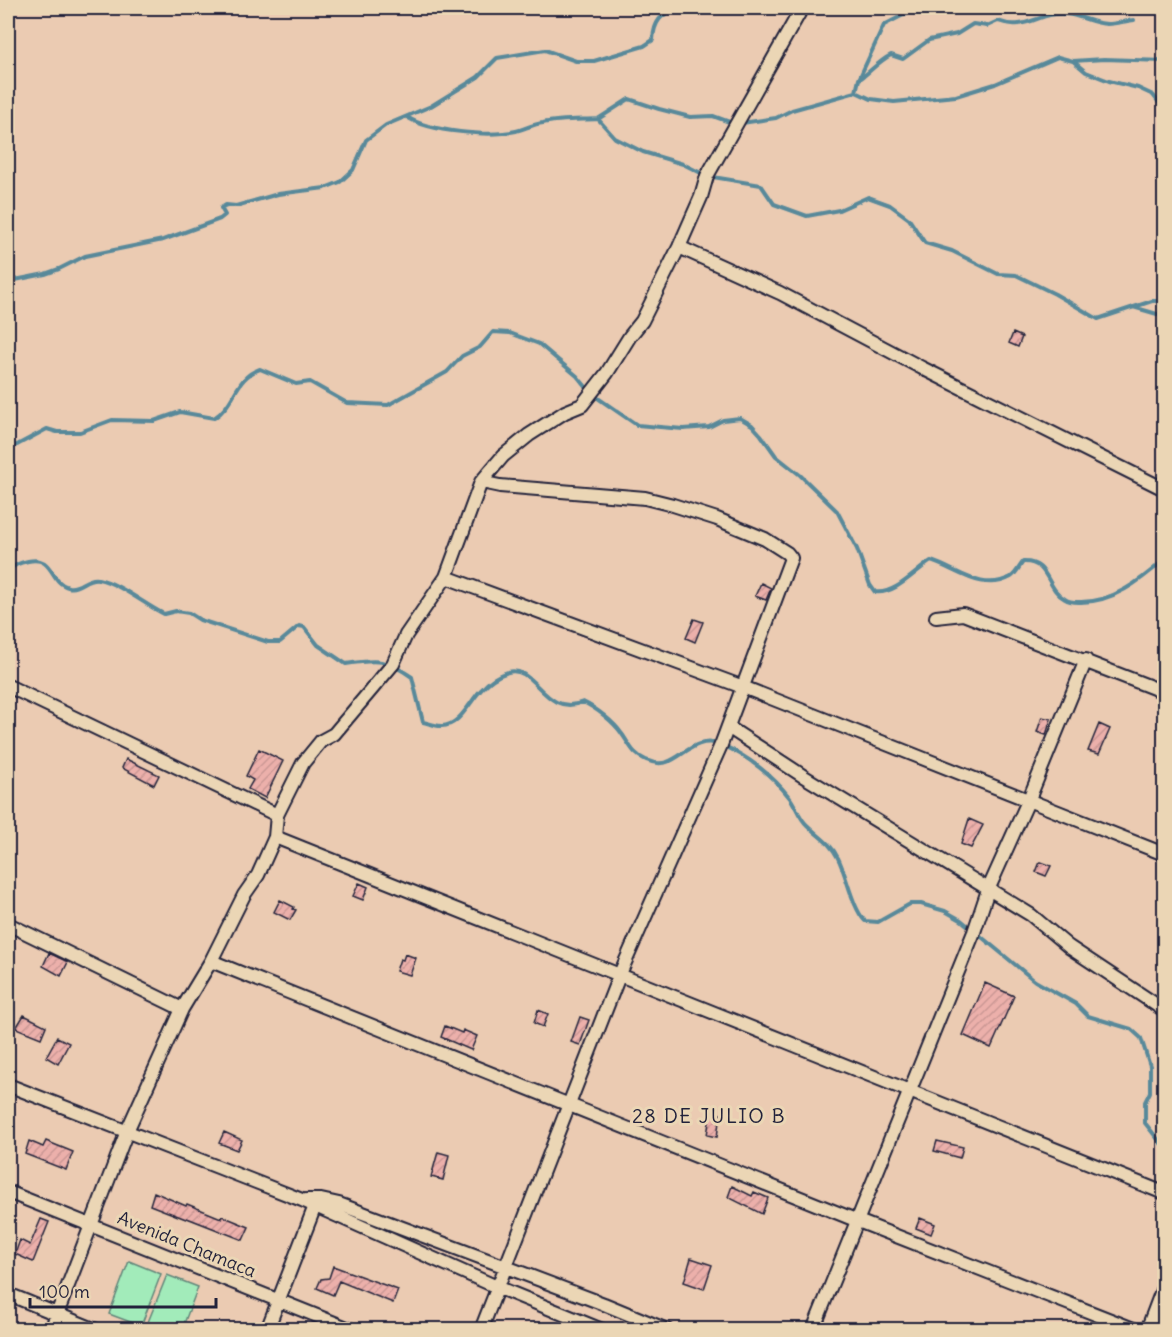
<svg xmlns="http://www.w3.org/2000/svg" width="1172" height="1337" font-family="Delius,sans-serif">
  <style>
    .pitch { fill: #a2ebba; stroke: #62867a; stroke-width: 1.5 }
    .lines { fill: none; stroke-linecap: round; stroke-linejoin: round }
    .stream { stroke: #59899a; stroke-width: 4 }
    .building { fill: url(#building-hatch); stroke: #22223b; stroke-width: 1.5 }
    .street-casing { stroke: #22223b; stroke-width: 16 }
    .street { stroke: #ebd6b5; stroke-width: 12 }
    .labels { text-anchor: middle; dominant-baseline: central; stroke-width: 6; stroke-linejoin: round; paint-order: stroke }
    .street-label { font-size: 18px; fill: #22223b; stroke: #ebd6b5 }
    .neighbourhood-label { font-size: 20px; letter-spacing: 1.5px; fill: #22223b; stroke: #ebd6b5 }
  </style>
  <defs>
    <pattern id="building-hatch" width="6" height="6" patternUnits="userSpaceOnUse" patternTransform="scale(1.5)"><rect width="6" height="6" fill="#ecb0ab"/><path d="M-1 1l2-2M0 6l6-6M5 7l2-2" fill="none" stroke="#ca9794"/></pattern>
  </defs>
  <rect width="100%" height="100%" fill="#ebcbb2"/>
  <filter id="ink" filterUnits="userSpaceOnUse"><feTurbulence type="fractalNoise" baseFrequency=".0167" numOctaves="2"/><feDisplacementMap in="SourceGraphic" scale="12" xChannelSelector="R" yChannelSelector="G"/><feConvolveMatrix kernelMatrix="1 2 1 2 8 2 1 2 1" color-interpolation-filters="sRGB"/></filter>
  <g filter="url(#ink)">
    <path class="pitch" d="M129 1261 161 1274 141 1326 109 1314Z
      M167 1275 198 1287 182 1329H152L146 1327Z"/>
    <g class="lines">
      <path class="stream" d="M1073 61 1086 72 1109 81 1138 88 1153 95 1164 109
        M860 79C871 71 879 61 891 55L903 59 929 40 957 34 973 24 987 26 998 21C1026 32 1040 11 1066 14 1080 15 1093 24 1107 24 1116 24 1126 21 1134 20
        M856 92 871 99 894 102 956 96 995 84 1058 57 1073 61 1104 59 1164 61
        M407 117C429 132 490 137 516 131 525 129 533 124 543 123 560 119 580 120 598 119L615 138 643 152 683 164 707 176 761 185 774 204 807 216 839 210 868 197 890 205 909 219 925 243 952 251 998 274 1016 275 1055 294 1098 319 1152 301H1164
        M598 119 629 99 659 109 690 117 713 116 735 124 776 118 792 110 856 92 859 79 884 25 917 8
        M8 279 15 280 45 274 59 269 85 256 163 240 220 219 225 215 221 208 226 205 236 206 278 194 325 188 340 182 353 170 366 140 386 125 431 106 478 77 497 58 545 50 576 61H594L644 46 653 40C654 21 661 14 678 8
        M1133 307 1164 316
        M8 447 17 445 47 429 57 432H80L112 420 154 421 180 412 214 418C236 404 234 378 260 369L296 384 310 382 347 403 388 405 447 372 462 356 480 347 493 332 510 333 539 344 577 376 592 394 637 425 683 429 709 427 723 420 740 418 752 425 761 435 776 456 800 475 837 511 857 549 870 585 875 592C895 595 915 571 931 561 957 569 982 593 1011 577 1016 574 1019 567 1023 562 1050 561 1045 588 1065 599 1069 602 1074 602 1079 602 1112 603 1140 581 1164 560
        M8 571C14 565 19 563 28 561 54 555 49 582 68 587 79 590 86 577 98 579 119 583 145 605 164 614L176 611 189 613 200 620 268 642H280L299 626 304 627 318 645 346 664C378 659 386 659 412 677L423 722C428 723 435 726 441 726 459 727 470 701 481 690 488 682 498 675 508 672 535 664 544 718 583 702 596 708 614 722 622 734 630 745 633 755 646 760 679 775 686 732 722 745 748 756 773 776 790 798 796 806 799 818 807 825 819 837 831 843 838 858 847 876 852 907 865 921L878 922 910 904H921L945 911 961 920 1035 981 1076 1004 1088 1016 1131 1029 1141 1038 1150 1066V1092L1145 1102V1123L1164 1147"/>
    </g>
    <path class="building" d="M1013 333 1022 337 1018 347 1009 343Z
      M761 583 771 588 766 600 755 596Z
      M694 619 703 622 695 642 686 638Z
      M1042 717 1051 719 1046 735 1037 732Z
      M1099 724 1110 729 1099 754 1088 751Z
      M259 749 283 761 265 798 248 789 253 780 246 776Z
      M126 759 159 775 154 785 122 768Z
      M969 819 983 825 971 848 961 844Z
      M1040 862 1051 866 1046 876 1036 872Z
      M359 883 368 887 363 900 353 896Z
      M280 900 294 907 293 909 296 910 290 920 274 912Z
      M49 953 68 962 61 976 43 966Z
      M405 954 416 958 410 975 396 971 400 959 403 960Z
      M985 983 1014 996 991 1048 963 1035Z
      M538 1010 548 1014 543 1027 534 1023Z
      M24 1015 46 1026 41 1038 16 1028Z
      M580 1017 589 1020 580 1045 571 1042Z
      M445 1026 462 1033 463 1030 477 1036 471 1050 441 1037Z
      M57 1037 69 1043 58 1064 46 1057Z
      M711 1110 720 1114 717 1137 707 1135Z
      M224 1132 242 1140 237 1150 219 1143Z
      M29 1141 43 1147 46 1141 73 1152 66 1170 25 1154Z
      M937 1141 963 1147 960 1158 934 1151Z
      M438 1152 449 1155 443 1180 431 1177Z
      M732 1186 752 1196 754 1192 768 1198 762 1214 728 1197Z
      M154 1192 186 1206 187 1204 221 1218 222 1216 249 1227 243 1240 187 1218 186 1219 150 1205Z
      M920 1218 935 1224 931 1234 916 1228Z
      M41 1219 49 1222 33 1262 15 1254 20 1240 30 1245Z
      M691 1258 712 1265 704 1289 684 1282Z
      M333 1266 398 1290 393 1303 339 1281 333 1295 317 1288 321 1279 329 1278Z"/>
    <g class="lines">
      <defs>
        <path id="street" d="M679 247 780 293 922 368 1164 489
          M446 577 743 687 1164 854
          M936 617 963 614 1164 692
          M8 686 277 815
          M728 727 803 776 1031 915 1069 947 1164 1010
          M275 837 1164 1193
          M8 924 182 1009
          M211 961 858 1221 1136 1330
          M8 1085 302 1200 497 1287 602 1330
          M8 1192 352 1330
          M306 1200H321L339 1204 604 1304 667 1330
          M8 1294 96 1330
          M51 1330 127 1131 182 1009 211 961 244 895 258 875 275 837 277 815 303 763 321 741 334 734 393 664 406 635 446 577 481 482 503 456 529 435 565 412 582 405 607 373 630 336 642 321 679 247 701 197 707 176 802 8
          M267 1330 315 1206
          M481 1330 619 976 721 745 791 558 787 553 765 539 717 519 673 505 645 498 500 486 481 482
          M813 1330 974 932 988 890 1029 799 1086 660
          M1147 1330 1164 1285"/>
      </defs>
      <use href="#street" class="street-casing"/>
      <use href="#street" class="street"/>
    </g>
  </g>
  <g class="labels">
    <g class="street-label">
      <text transform="translate(187 1244) rotate(22)">Avenida Chamaca</text>
    </g>
    <g class="neighbourhood-label">
      <text x="709" y="1115">28 DE JULIO B</text>
    </g>
  </g>
  <rect width="1172" height="1337" fill="none" stroke="#ebd6b5" stroke-width="30"/>
  <rect x="15" y="15" width="1142" height="1307" fill="none" stroke="#22223b" stroke-width="2" filter="url(#ink)"/>
  <path d="M30 1298v9h186v-9" fill="none" stroke="#22223b" stroke-width="3"/>
  <text x="39" y="1298" font-size="18" fill="#22223b" stroke="#ebd6b5" stroke-width="4.5" paint-order="stroke">100 m</text>
</svg>
